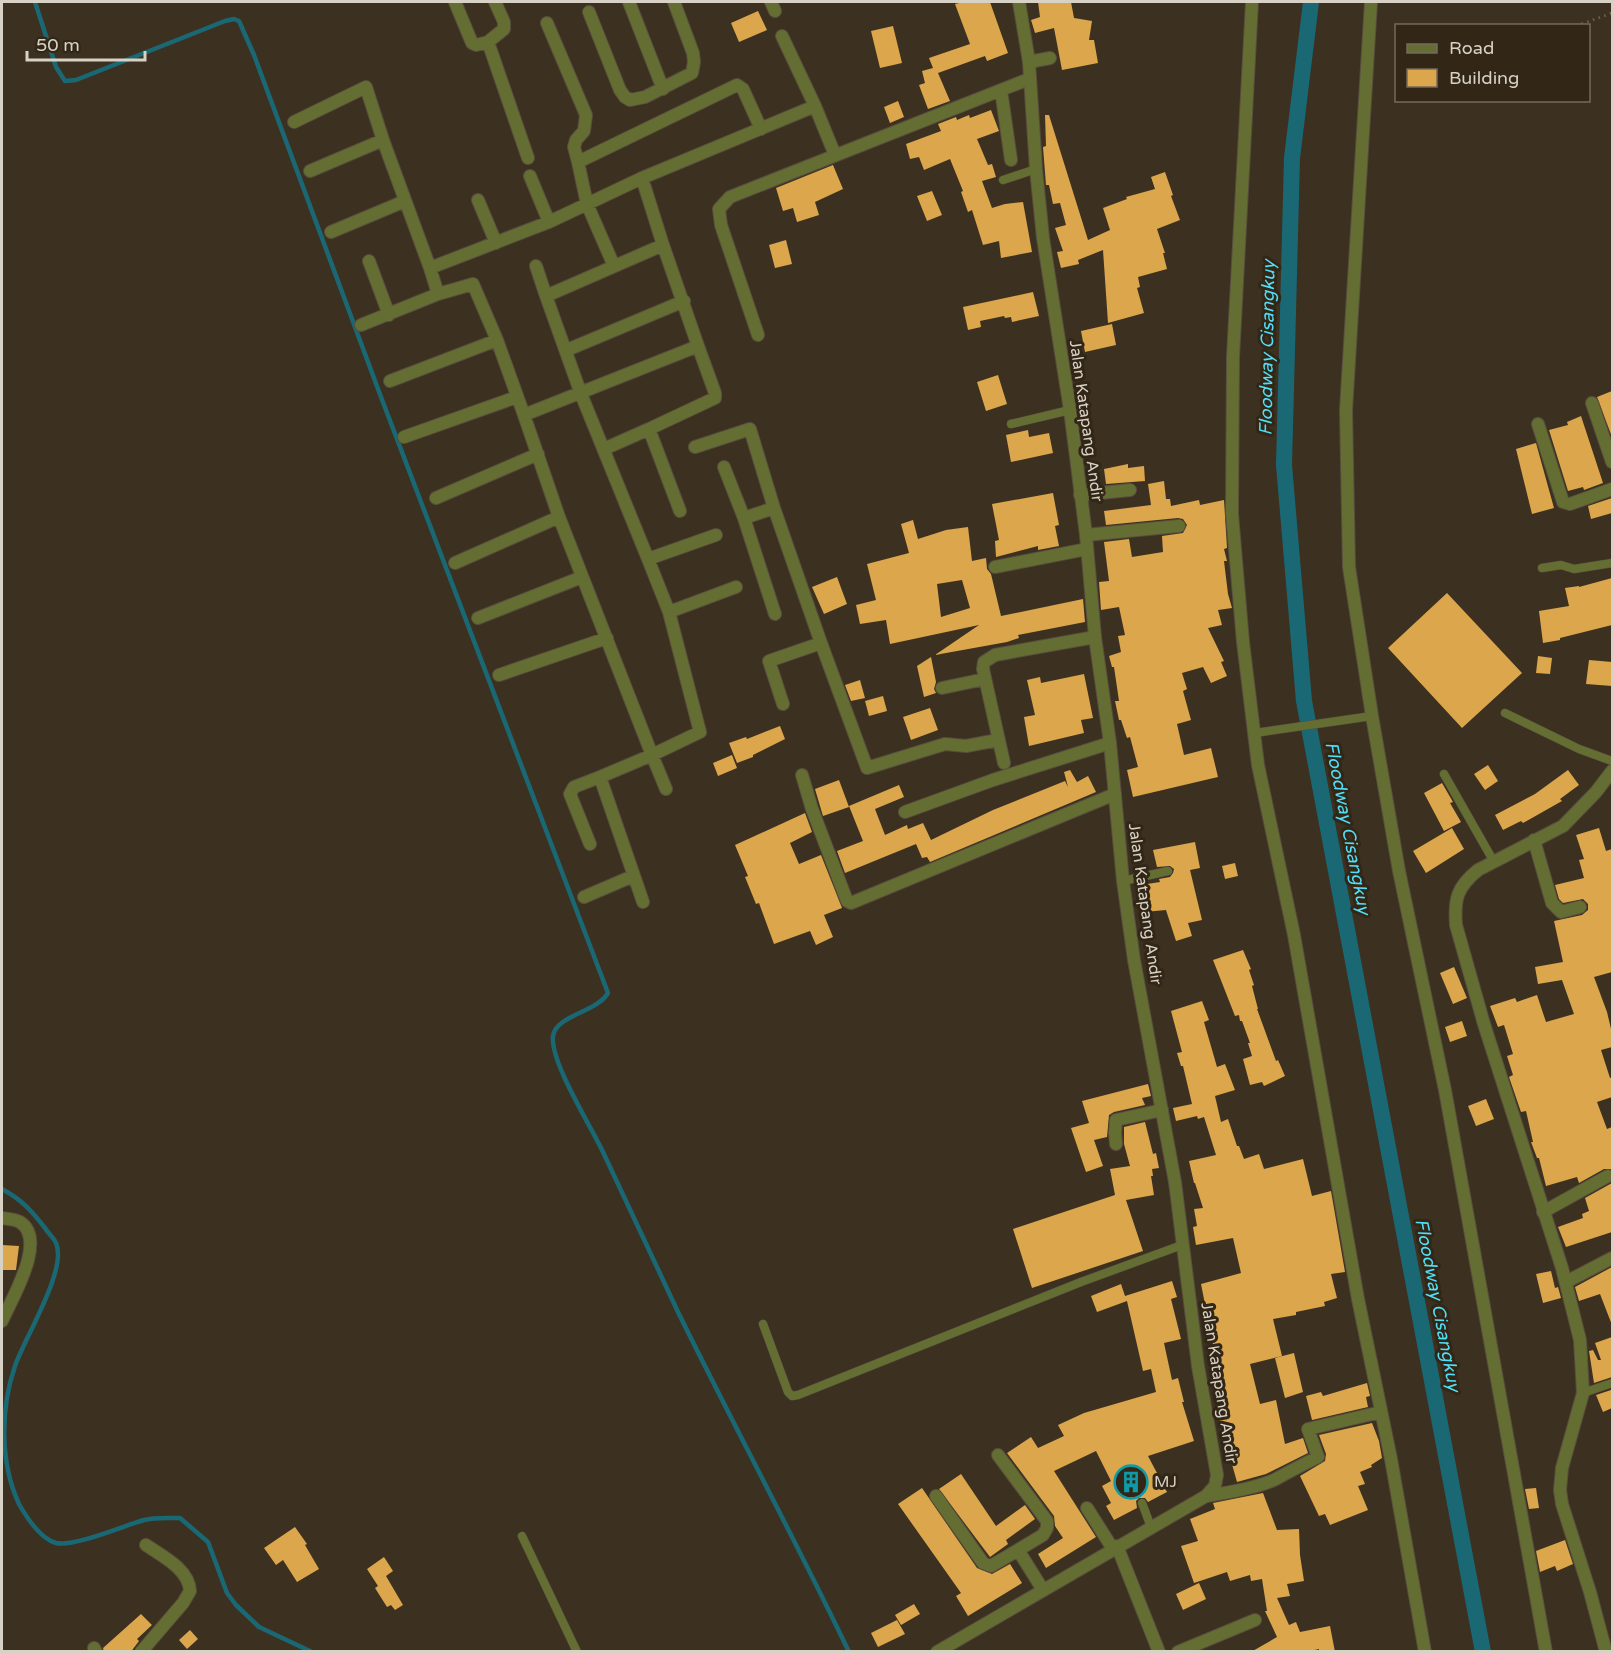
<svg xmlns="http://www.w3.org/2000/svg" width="1614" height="1653" font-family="'Varela Round',sans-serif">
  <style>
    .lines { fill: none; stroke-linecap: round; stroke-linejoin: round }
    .stream { stroke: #1b6875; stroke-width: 4.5 }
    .canal { stroke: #1b6875; stroke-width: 16 }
    .building { fill: #dca64c; fill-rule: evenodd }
    .service-casing { stroke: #584e3e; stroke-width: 9 }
    .minor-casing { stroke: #584e3e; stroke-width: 14 }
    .tertiary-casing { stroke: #584e3e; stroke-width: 14 }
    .path { stroke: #6b6152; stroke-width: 3; stroke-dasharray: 1.5 4.5; stroke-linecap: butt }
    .service { stroke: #646e33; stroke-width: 8 }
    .minor { stroke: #646e33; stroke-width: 12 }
    .tertiary { stroke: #646e33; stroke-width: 12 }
    .labels { text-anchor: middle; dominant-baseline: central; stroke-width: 6; stroke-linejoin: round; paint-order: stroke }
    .street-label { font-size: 16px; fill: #d8d1c6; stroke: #322717 }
    .poi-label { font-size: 16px; fill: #d8d1c6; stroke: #322717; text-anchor: start }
    .water-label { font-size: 18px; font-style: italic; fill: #51def7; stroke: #322717 }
  </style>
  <rect width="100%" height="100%" fill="#3c3120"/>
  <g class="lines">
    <path class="stream" d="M35 2 56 67 65 81 76 80 225 21 234 19 239 21 254 55 381 397 608 993C596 1013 556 1015 553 1036 550 1062 591 1126 603 1152 628 1205 653 1259 678 1312 734 1426 794 1537 849 1652
      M2 1189C22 1200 31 1210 45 1228 48 1233 54 1238 56 1243 68 1269 24 1339 15 1366 0 1410 0 1463 19 1504 27 1518 40 1539 56 1543 74 1547 123 1526 144 1520 155 1517 168 1518 180 1518L208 1542 227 1593 236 1605 259 1627 312 1652"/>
    <path class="canal" d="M1311 2 1292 158 1284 465 1304 701 1483 1652"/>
  </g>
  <path class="building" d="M963 2H990L1008 53 987 61 985 56 938 73 950 101 928 109 919 85 925 83 922 71 933 68 929 58 970 44 955 4Z
    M1038 2H1071L1074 18 1092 21 1089 40H1094L1098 63 1062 70 1054 28 1035 33 1031 20 1040 17Z
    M758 11 767 30 739 42 731 23Z
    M893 26 902 63 880 68 871 31Z
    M898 101 904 117 890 123 884 107Z
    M991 110 999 131 977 139 988 165 992 164 996 177 982 181 992 208 1005 204 1023 202 1032 252 1001 258 999 241 983 245 972 210 968 212 961 192 963 191 950 159 924 170 919 157 910 159 906 144 941 131 938 124 956 117 957 120 969 115 970 118Z
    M1045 115H1049L1088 240 1110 230 1103 208 1127 199 1126 197 1155 189 1151 177 1165 172 1173 195 1171 196 1180 220 1157 229 1165 253H1163L1167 269 1138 277 1140 287 1137 288 1144 313 1108 323 1103 250 1078 260 1079 264 1061 268 1057 252 1063 251 1055 228 1066 225 1060 203 1053 204 1049 185H1046L1043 147 1046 146Z
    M833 165 843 189 815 202 819 215 797 222 793 208 783 211 776 188Z
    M932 191 942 215 927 221 917 196Z
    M786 240 792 264 775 268 769 245Z
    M1033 292 1039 316 1012 322 1011 317 1005 318 1004 316 980 321 981 327 968 330 963 307Z
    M1112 324 1116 345 1085 352 1081 331Z
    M998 375 1007 404 986 411 977 382Z
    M1612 391V437L1597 397Z
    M1581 416 1603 483 1584 490 1583 487 1568 491 1549 430 1568 425 1567 422Z
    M1028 430 1029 437 1049 433 1053 453 1011 462 1006 435Z
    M1536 443 1554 508 1532 514 1516 449Z
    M1128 464V468L1144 466 1145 481 1106 484 1104 469Z
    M1164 481 1166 499H1170L1171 506 1199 500 1200 505 1224 500 1227 548 1224 549 1227 561H1224L1228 594 1232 608 1218 610 1222 625 1208 628 1224 661 1221 662 1227 676 1211 683 1203 667 1182 673 1187 689 1183 691 1191 720 1177 724 1184 755 1211 748 1218 777 1133 797 1127 770 1138 767 1130 737 1127 738 1121 720H1119L1115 701H1119L1114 667H1112L1109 656 1121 652 1118 636 1125 635 1119 607 1101 610 1099 582 1109 581 1104 542 1129 539 1132 557 1163 552 1162 536 1183 533 1187 525 1183 519 1178 518 1106 525 1104 511 1151 505 1148 484Z
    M1053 493 1059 525 1055 526 1059 546 1038 550V546L996 557 995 541 999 540 992 504Z
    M1612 498V513L1591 519 1588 506Z
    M913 520 918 539 946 530 968 527 972 561 986 558 987 569 991 574 1001 616 1083 599 1085 622 1018 635 1019 638 1007 642 935 655 979 625 890 644 886 620 860 624 856 605 876 600 867 564 909 553 901 524ZM962 580 970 608 941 617 937 584Z
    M837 577 847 604 824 614 812 587Z
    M1612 578V625L1560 638V640L1543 643 1539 611 1569 606 1565 588 1579 586V587Z
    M1447 593 1522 673 1462 728 1388 648Z
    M1538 656 1552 658 1550 674 1536 673Z
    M931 657 936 682 934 689 936 693 924 697 917 666Z
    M1589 660 1612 662V686L1586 684Z
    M1084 674 1093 718 1081 720 1084 733 1029 746 1024 717 1035 715 1027 680 1040 677 1041 683Z
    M860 680 865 698 851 701 845 685Z
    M883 696 887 711 869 716 865 701Z
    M930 708 938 730 911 740 903 717Z
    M780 726 785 739 753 755V757L737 763 729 743 746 737 747 739Z
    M732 755 737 768 718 776 713 763Z
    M1488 765 1498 781 1485 790 1474 774Z
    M1070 770 1077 782 1088 776 1096 792 930 862 927 857 922 858 916 844 845 873 837 851 863 841 849 806 899 785 904 797 875 809 885 835 907 825 908 829 923 823 931 840 993 810 1065 781 1068 787 1064 772Z
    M1568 770 1579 785 1560 799 1562 801 1523 823 1521 821 1503 830 1495 815 1535 794Z
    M839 780 849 807 823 816 815 789Z
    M1442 783 1453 802 1450 803 1461 822 1444 831 1424 793Z
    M805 813 812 832 790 843 799 864 821 855 842 908 824 915 833 937 816 945 810 931 774 944 759 903 756 904 745 877 748 876 735 845Z
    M1452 828 1464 849 1426 873 1413 851Z
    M1599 828 1606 851 1612 849V972L1594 977 1607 1012 1612 1033V1047L1601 1050 1610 1078 1612 1077V1097L1597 1102 1607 1129 1612 1127V1169H1604L1579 1183 1577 1177 1546 1186 1539 1158H1537L1531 1142H1533L1526 1111 1521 1112 1509 1077 1513 1075 1507 1056 1513 1054 1504 1025 1498 1027 1490 1006 1515 998 1517 1002 1537 995 1546 1022 1574 1014 1562 980 1538 984 1535 967 1563 962 1554 921 1582 915 1588 910V904L1583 899 1563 903 1559 899 1555 885 1584 878 1579 860 1584 859 1576 835Z
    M1195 842 1200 868 1190 870 1202 920 1188 923 1192 936 1176 941 1166 910 1144 912 1141 885 1160 882 1159 879 1170 877 1173 873 1174 869 1170 866 1157 867 1153 850Z
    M1235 863 1238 876 1225 879 1222 866Z
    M1243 950 1251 969 1249 970 1254 985 1252 986 1258 1009H1257L1276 1061 1278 1060 1285 1076 1264 1086 1262 1082 1250 1085 1243 1059 1252 1056 1248 1043H1250L1242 1021H1240L1239 1015 1235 1016 1213 960Z
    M1454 967 1467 998 1453 1004 1440 973Z
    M1202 1001 1209 1020 1204 1022 1217 1067 1225 1064 1235 1090 1215 1096 1221 1122 1228 1119 1237 1146H1239L1244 1159 1259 1154 1264 1169 1303 1159 1312 1196 1331 1191 1345 1272 1331 1274 1337 1298 1324 1302 1325 1306 1296 1312V1315L1273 1319 1282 1356 1250 1364 1260 1404 1276 1400 1285 1444 1303 1438 1308 1453 1266 1474 1237 1482 1218 1415 1221 1414 1215 1392 1222 1390 1201 1284 1241 1273 1233 1238 1196 1245 1193 1227 1197 1226 1194 1209 1203 1208 1195 1183H1194L1189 1161 1216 1155 1204 1117 1198 1119 1197 1116 1176 1121 1173 1108 1192 1104 1183 1066H1181L1177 1053 1182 1052 1171 1011Z
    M1462 1021 1467 1036 1450 1042 1445 1027Z
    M1148 1084 1151 1096 1142 1098 1145 1105 1114 1112 1109 1115 1107 1137 1094 1140 1103 1166 1086 1172 1071 1128 1089 1123 1082 1101Z
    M1486 1099 1494 1119 1476 1126 1468 1106Z
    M1145 1122 1153 1154 1156 1153 1159 1168 1152 1169 1153 1176H1151L1154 1195 1126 1200 1143 1251 1032 1288 1013 1229 1115 1195 1110 1169 1130 1166 1124 1144V1127Z
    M1612 1183V1232L1566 1247 1558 1227 1583 1218 1582 1214 1589 1211 1585 1198Z
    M2 1245 19 1246 16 1270H2Z
    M1612 1267V1325L1600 1294 1579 1301 1575 1287Z
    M1551 1271 1555 1288 1558 1287 1561 1298 1543 1303 1536 1274Z
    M1172 1281 1177 1297 1171 1299 1181 1339 1164 1343 1172 1380 1178 1378 1184 1402H1182L1194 1441 1148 1456 1167 1492 1148 1502 1145 1498H1139L1136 1501 1137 1508 1114 1520 1106 1506 1111 1503 1102 1486 1111 1481 1096 1451 1054 1471 1096 1537 1046 1568 1038 1554 1063 1538 1055 1526 1054 1516 1007 1453 1031 1437 1038 1448 1064 1436 1058 1425 1084 1413 1156 1392 1151 1369 1143 1371 1127 1301 1097 1312 1091 1296 1121 1284 1126 1299 1125 1296Z
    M1612 1337V1377L1594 1383 1589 1351 1593 1350 1598 1360H1601L1595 1343Z
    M1294 1353 1303 1392 1285 1398 1275 1358Z
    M1367 1383 1370 1396 1366 1397 1368 1407 1312 1420 1306 1396 1321 1392 1323 1396Z
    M1611 1390 1612 1408 1603 1412 1596 1395Z
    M1372 1423 1379 1441 1382 1458 1371 1465 1372 1467 1360 1472 1365 1484 1358 1486 1368 1510 1330 1525 1325 1514 1319 1516 1300 1476 1325 1461 1326 1454 1319 1435Z
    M961 1474 996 1526 1025 1505 1035 1519 1006 1540 1008 1544 990 1557 939 1489Z
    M922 1488 977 1568 992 1574 1010 1564 1022 1583 968 1616 956 1596 961 1593 898 1504Z
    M1536 1488 1539 1508 1529 1509 1525 1489Z
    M1263 1493 1277 1530 1299 1529 1300 1555 1304 1581 1287 1584 1290 1596 1277 1598 1289 1625 1296 1622 1300 1632 1330 1626 1335 1652H1319V1649L1306 1652H1251L1277 1637 1265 1611H1267L1262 1579 1251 1581 1250 1575 1230 1581 1227 1572 1194 1583 1181 1546 1198 1541 1190 1519 1215 1509 1213 1503Z
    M295 1527 307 1544 305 1545 319 1569 297 1582 283 1560 276 1565 264 1548Z
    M1565 1540 1573 1564 1557 1571 1555 1566 1540 1572 1536 1551Z
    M384 1557 393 1571 386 1576 403 1605 395 1610 391 1605 387 1607 375 1588 378 1586 367 1569Z
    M1199 1583 1206 1599 1183 1610 1176 1594Z
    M914 1604 920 1614 901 1625 895 1615Z
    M141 1614 152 1625 137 1639 139 1641 133 1649 131 1652H104L103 1648Z
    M897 1620 905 1634 878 1647 871 1633Z
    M190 1630 198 1639 187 1649 179 1640Z"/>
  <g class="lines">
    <defs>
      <path id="service" d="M1003 180 1036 169
        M1011 424 1070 410
        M1542 568 1561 565 1574 569 1612 563
        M1505 713 1579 749 1612 761
        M1255 733 1372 716
        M1444 774 1494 862
        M1123 881 1168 871
        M763 1324 788 1392 792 1396 798 1395 1081 1282 1182 1245
        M1583 1393 1612 1383
        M1142 1503 1151 1527
        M522 1536 577 1652"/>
      <path id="minor" d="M455 2 472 43 476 45 488 42 504 29V22L495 2
        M629 2 663 89
        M771 2 775 11
        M1252 2 1233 357 1232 514 1243 642 1258 765 1294 935 1358 1299 1391 1459 1425 1652
        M1371 2 1346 410 1349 567 1372 716 1399 871 1445 1090 1546 1652
        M589 12 620 90 625 97 630 100 645 97 692 73 694 62 693 53 674 2
        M547 23 586 115 584 131 576 140 574 147 578 162
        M782 36 815 106 835 155
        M488 42 528 158
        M1029 62 1050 58
        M1001 90 1011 160
        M294 122 366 87 383 140 430 268
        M310 171 383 140
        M530 176 549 222
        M642 178 663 245 698 346 524 415 559 517 652 755 600 777 643 902
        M478 200 496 243
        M331 232 405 201
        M663 245 546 296 581 394 648 559 716 535
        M369 261 389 315
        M536 266 546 296
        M614 266 587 204 578 162 737 85 743 89 761 129
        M438 294 430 268 549 222 642 178 815 106
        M361 325 438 294 473 284 497 340 524 415
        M758 335 721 225 719 209 730 197 1029 79
        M567 350 684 301
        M390 381 497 340
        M1592 403 1612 462
        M1538 424 1563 502 1570 504 1612 489
        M404 437 517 397
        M695 447 750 429 774 508 821 643 867 768 945 744 966 746 998 740
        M604 449 649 429
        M724 467 744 518 774 508
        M1080 495 1130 490
        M436 498 538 454
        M680 511 649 429 715 398V393L698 346
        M744 518 775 614
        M1086 535 1179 526
        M648 559 669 612 700 732 652 755 666 789
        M455 563 559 517
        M995 567 1087 549
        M669 612 736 587
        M478 618 582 577
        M499 675 607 638
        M942 688 985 679
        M783 704 769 661 821 643
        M1004 763 983 669 984 662 995 655 1095 637
        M802 775 812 809 847 901 851 903 1115 794
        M905 812 993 780 1110 743
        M1534 840 1552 903 1561 912 1580 907
        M590 844 570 794 574 787 600 777
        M584 897 633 876
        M1116 1144 1115 1133 1116 1120 1162 1110
        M1543 1212 1608 1176
        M2 1218C7 1219 15 1219 20 1222 48 1240 11 1300 2 1321
        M1566 1282 1612 1258
        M998 1455 1047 1521V1528L1043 1535 1018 1550
        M936 1496 983 1563 991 1566 1018 1550 1043 1590
        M1206 1496C1226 1493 1258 1488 1276 1479 1290 1471 1304 1464 1318 1457L1308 1429 1381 1412
        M1087 1508 1113 1549
        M1117 1546 1159 1652
        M94 1648 96 1652
        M141 1652 183 1603 190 1591C189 1569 162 1556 146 1545
        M1178 1652 1255 1620"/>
      <path id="tertiary" d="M937 1652 1206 1496 1215 1486 1217 1475 1198 1366 1175 1182 1134 960 1123 881 1110 743 1095 637 1086 535 1070 410 1043 238 1036 169 1029 62 1019 2
        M1606 1652 1590 1592 1562 1504 1560 1490 1562 1468 1583 1393 1580 1340 1562 1268 1484 1024 1456 925C1454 899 1457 887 1478 870L1563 826 1596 792 1612 771"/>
    </defs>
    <use href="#service" class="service-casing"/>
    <use href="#minor" class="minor-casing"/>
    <use href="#tertiary" class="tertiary-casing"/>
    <path class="path" d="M1576 26 1612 13"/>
    <use href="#service" class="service"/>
    <use href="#minor" class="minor"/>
    <use href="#tertiary" class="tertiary"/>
  </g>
  <defs>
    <symbol id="building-ring" viewBox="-11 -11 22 22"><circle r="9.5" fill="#322717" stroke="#0f9aa8" stroke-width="1.5"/><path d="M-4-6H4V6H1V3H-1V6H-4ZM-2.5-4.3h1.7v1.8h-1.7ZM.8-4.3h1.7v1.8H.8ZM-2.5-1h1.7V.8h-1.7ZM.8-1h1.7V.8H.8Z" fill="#0f9aa8"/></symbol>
  </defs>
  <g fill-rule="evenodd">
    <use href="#building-ring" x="1112" y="1463" width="38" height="38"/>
  </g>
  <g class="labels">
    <g class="street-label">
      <text transform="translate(1086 421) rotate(82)">Jalan Katapang Andir</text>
      <text transform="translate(1145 904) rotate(82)">Jalan Katapang Andir</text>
      <text transform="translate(1219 1383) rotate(81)">Jalan Katapang Andir</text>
    </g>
    <g class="poi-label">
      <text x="1154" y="1482">MJ</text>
    </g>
    <g class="water-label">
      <text transform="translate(1267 348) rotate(-89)">Floodway Cisangkuy</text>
      <text transform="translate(1348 828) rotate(79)">Floodway Cisangkuy</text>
      <text transform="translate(1438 1305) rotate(79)">Floodway Cisangkuy</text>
    </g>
  </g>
  <rect width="1614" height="1653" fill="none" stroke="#d8d1c6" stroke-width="6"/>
  <rect x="1395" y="24" width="195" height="78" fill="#322717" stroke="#746b5d" stroke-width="1.5"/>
  <rect x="1407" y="44" width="30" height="9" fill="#646e33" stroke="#746b5d" stroke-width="1.5"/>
  <text x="1449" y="54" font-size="18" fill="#d8d1c6">Road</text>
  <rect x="1407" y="69" width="30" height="18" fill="#dca64c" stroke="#746b5d" stroke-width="1.5"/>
  <text x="1449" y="84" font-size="18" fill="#d8d1c6">Building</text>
  <path d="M27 51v9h118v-9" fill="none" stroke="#d8d1c6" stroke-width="3"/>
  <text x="36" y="51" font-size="18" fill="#d8d1c6" stroke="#322717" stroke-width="4.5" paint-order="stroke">50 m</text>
</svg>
